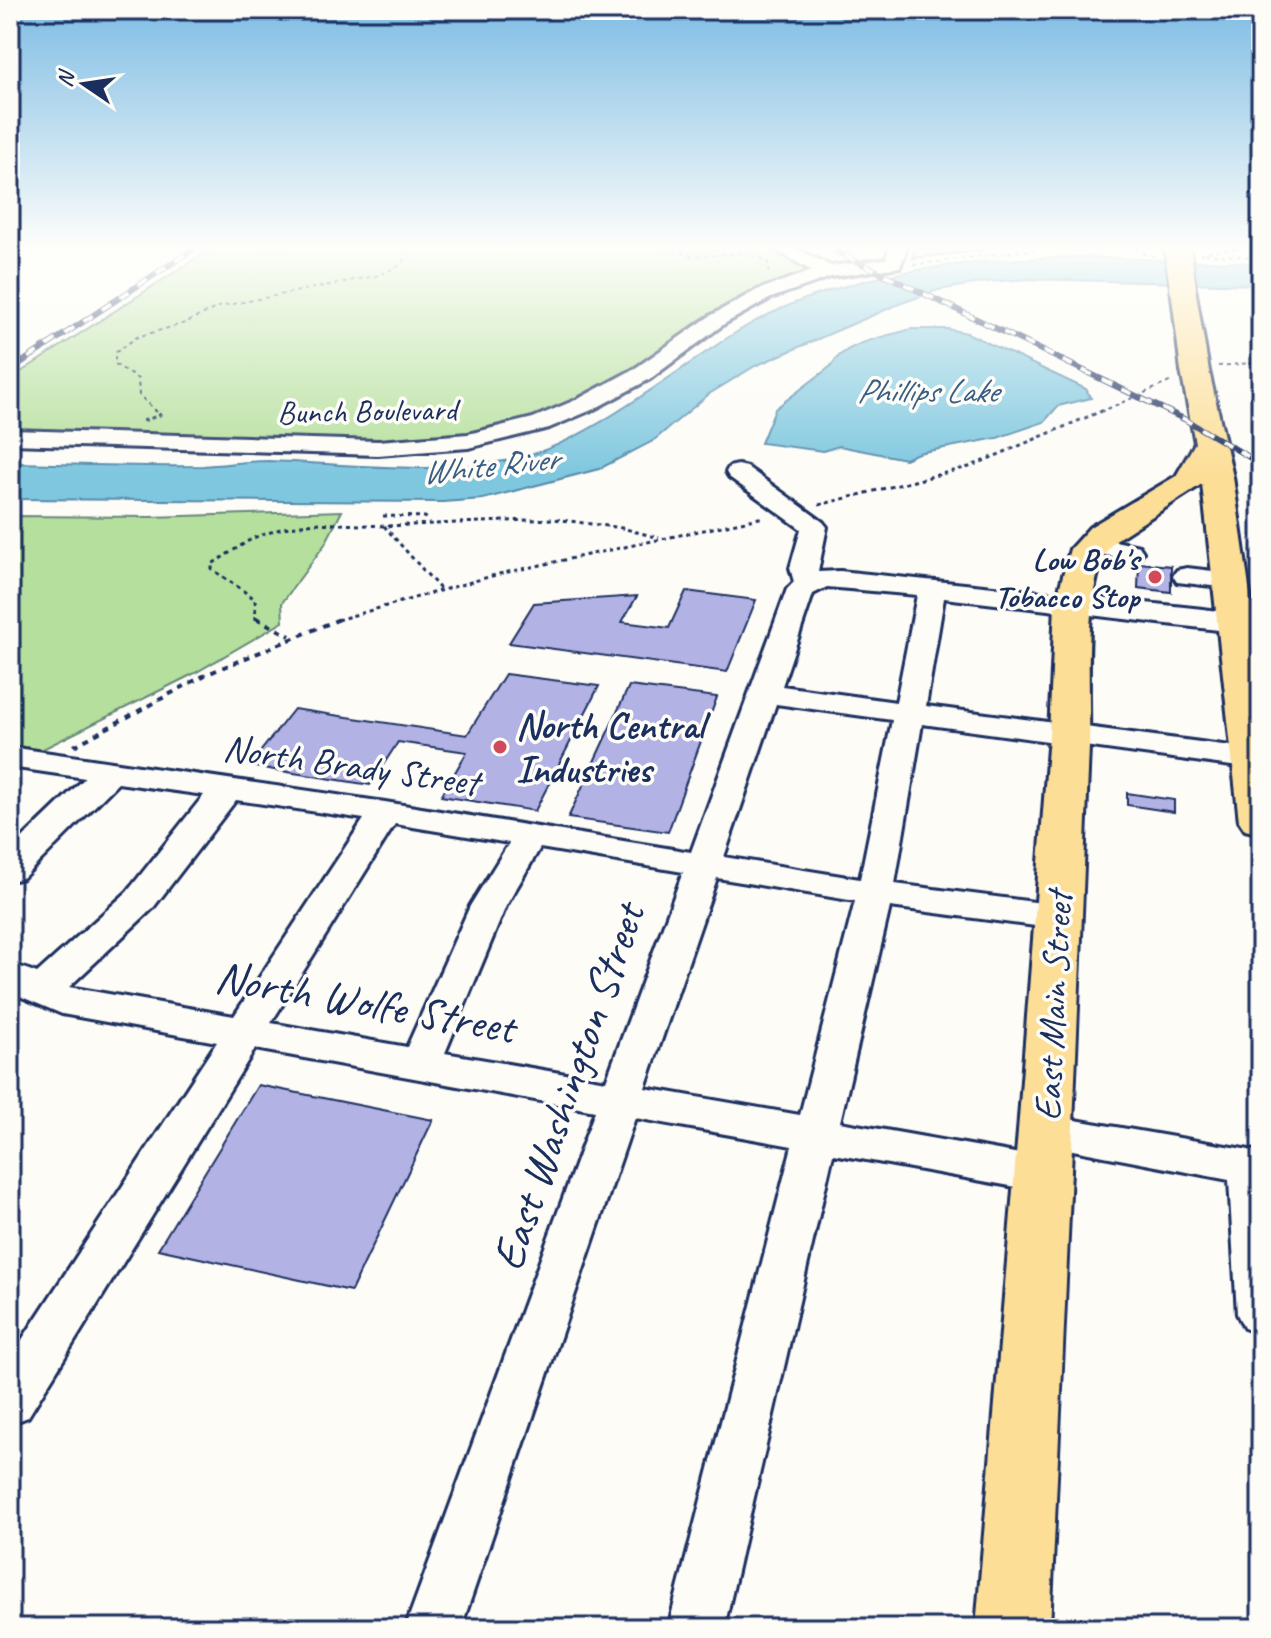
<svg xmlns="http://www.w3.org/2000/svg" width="1271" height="1638" font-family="Caveat,sans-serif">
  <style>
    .green { fill: #b5df9c; stroke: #68877d; stroke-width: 2 }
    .water { fill: #7ec7df; stroke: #568aab; stroke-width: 2 }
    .building { fill: #b2b2e4; stroke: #1b2f5e; stroke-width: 2 }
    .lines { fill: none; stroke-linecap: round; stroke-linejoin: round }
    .minor-casing { stroke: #1b2f5e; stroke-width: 6 }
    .major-casing { stroke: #1b2f5e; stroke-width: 6 }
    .path-far2 { stroke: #1b2f5e; stroke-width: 2; stroke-dasharray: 4 4; stroke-linecap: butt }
    .path-far1 { stroke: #1b2f5e; stroke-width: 3; stroke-dasharray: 4 4; stroke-linecap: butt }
    .path { stroke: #1b2f5e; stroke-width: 4; stroke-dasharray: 6 6; stroke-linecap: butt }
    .minor { fill: #fdfcf7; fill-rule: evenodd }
    .major { fill: #fcde96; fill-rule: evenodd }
    .rail-casing { stroke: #1b2f5e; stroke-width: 6 }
    .rail { stroke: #fdfcf7; stroke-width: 4; stroke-dasharray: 11; stroke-linecap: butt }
    .major-bridge-casing { stroke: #1b2f5e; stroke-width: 30; stroke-linecap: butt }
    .major-bridge { stroke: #fcde96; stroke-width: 26 }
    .poi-dot { fill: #d1495b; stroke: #fdfcf7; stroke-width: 3 }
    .labels { text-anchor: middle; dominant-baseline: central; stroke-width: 7; stroke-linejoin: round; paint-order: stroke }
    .far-street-label { font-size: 32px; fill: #1b2f5e; stroke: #fdfcf7 }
    .far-poi-label { font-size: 32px; font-weight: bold; fill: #1b2f5e; stroke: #fdfcf7; text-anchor: end }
    .far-water-label { font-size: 34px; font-style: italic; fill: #395d85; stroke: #fdfcf7 }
    .poi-label { font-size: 38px; font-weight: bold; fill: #1b2f5e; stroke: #fdfcf7; text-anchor: start }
    .street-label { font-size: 38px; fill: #1b2f5e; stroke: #fdfcf7 }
    .near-street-label { font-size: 46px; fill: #1b2f5e; stroke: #fdfcf7 }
  </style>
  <rect width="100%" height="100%" fill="#fdfcf7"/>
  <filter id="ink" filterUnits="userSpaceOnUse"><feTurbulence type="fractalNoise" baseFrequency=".0125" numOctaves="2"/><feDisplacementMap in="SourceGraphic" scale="16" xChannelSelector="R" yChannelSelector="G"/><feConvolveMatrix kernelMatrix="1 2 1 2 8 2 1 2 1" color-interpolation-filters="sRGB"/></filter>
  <g filter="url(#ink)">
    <path class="green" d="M215 246H764L803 266 804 273 739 298 699 320 644 363 581 397 536 417 484 432 435 439 367 443 10 428V379Z
      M342 511 325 544 282 603 283 622 195 673 31 755 10 751V516L150 517Z"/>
    <path class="water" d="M1079 257 1261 263V285L1030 279 986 282 938 290 899 304 755 366 709 394 653 441 599 469 483 499 443 502 10 499V463C74 464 139 467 203 466 225 465 247 461 269 461 351 464 441 477 522 457 590 441 678 368 740 330 836 272 969 259 1079 257Z
      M911 329H948L967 333 1086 389 1091 398 1058 406 1044 422 997 438 918 453 905 459 839 446 823 451 761 443 775 409 831 366C843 342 887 337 911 329Z"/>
    <path class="building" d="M942 246H981V251L913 258 914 248 941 250Z
      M1139 563 1171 566V592L1138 588Z
      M686 591 756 600 727 672 509 643 534 603 637 596 622 622 669 628Z
      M505 674 599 686 535 811 441 796 467 752 398 742 370 785 249 766 294 709 467 735Z
      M629 686 717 697 668 832 568 818Z
      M1127 793 1174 800V812L1127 805Z
      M258 1085 433 1120 351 1291 158 1249Z"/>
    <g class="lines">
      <defs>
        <path id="minor" d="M769 246H791L831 266 886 259 890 246H908L900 267 831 277 771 298 724 324 650 379 594 409 549 428 468 448 378 455 10 444V430L378 441 468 434 533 418 578 399 634 369 710 316 757 290 812 271Z
          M738 465 747 467 823 522 827 527 818 572 840 571 1203 609 1261 617V635L944 598 926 706 1261 750V770L922 724 895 884 1058 905 1071 909 1076 917 1071 925 1058 929 890 907 840 1122 1043 1158 1059 1163 1065 1175 1059 1187 1043 1192 833 1154 724 1628H668L792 1146 635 1118 461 1628H405L595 1111 255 1049 28 1417 10 1424V1358L217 1042 62 1014 10 992V963L37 973 127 892 204 795 118 783 23 878 10 881V850L85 778 10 767V747L385 802 691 852 787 589 794 582 790 568 801 529 729 477 726 472 729 467ZM827 587 917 595 896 702 782 686 813 594ZM776 704 892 720 860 879 724 857ZM236 800 364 819 234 1016 69 987 153 908ZM395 824 509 843 470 906 407 1047 271 1023ZM540 848 683 872 606 1081 445 1053 506 906ZM717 878 855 901 800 1115 645 1088Z
          M1091 536 1139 546 1143 552 1139 558 1130 560 1082 550 1078 544 1082 538Z
          M1187 568 1239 574 1243 580 1239 586 1229 588 1177 582 1173 576 1177 570Z
          M1046 1115 1261 1152V1334L1244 1328 1237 1314 1229 1180 1031 1142 1025 1131 1031 1120Z"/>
        <path id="major" d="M1183 281 1192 283 1195 288 1209 371 1233 477 1261 670V834L1245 830 1239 821 1202 484 1114 541C1080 576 1091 697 1089 747 1077 1041 1064 1334 1050 1628H976L1018 1131 1049 735 1055 605 1070 549 1090 527 1176 476 1195 443 1181 371 1171 288 1174 283Z"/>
      </defs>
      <use href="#minor" class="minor-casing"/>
      <use href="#major" class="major-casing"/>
      <path class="path-far2" d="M658 246 692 256 739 254 756 256 768 262 769 272 774 273
        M1200 254 1223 249H1261
        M1205 254 1261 258
        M913 265 1037 249 1136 248 1144 254 1155 256
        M1261 310 1253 324 1261 331
        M1218 366 1261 362
        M157 412 139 395 138 379 115 364V353L137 337 185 323 218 307 380 275 400 265 414 246
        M1100 412 1172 381"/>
      <path class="path-far1" d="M143 421 160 415 154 410
        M819 505 969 467 1104 410
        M383 516 425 517 429 521
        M384 526 440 589
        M256 620 255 599 212 569V564L253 538 283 528 315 523 386 526 554 519 622 528 659 538
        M337 620 499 574 764 517"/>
      <path class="path" d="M256 618 290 636
        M74 746 205 675 342 618"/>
      <use href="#minor" class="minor"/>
      <use href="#major" class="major"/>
      <defs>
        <path id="rail" d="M825 246 1184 419 1261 464
          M10 370 198 246"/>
      </defs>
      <use href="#rail" class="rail-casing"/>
      <use href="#rail" class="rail"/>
      <defs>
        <path id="major-bridge" d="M1177 246 1183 288"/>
      </defs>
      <use href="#major-bridge" class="major-bridge-casing"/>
      <use href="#major-bridge" class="major-bridge"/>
    </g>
  </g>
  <linearGradient id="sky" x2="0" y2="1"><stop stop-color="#7dbce4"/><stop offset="0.52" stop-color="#fefefb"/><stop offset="1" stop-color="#fefefb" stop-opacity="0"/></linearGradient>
  <rect width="1271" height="475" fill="url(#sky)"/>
  <g class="poi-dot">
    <circle cx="1155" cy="577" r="8"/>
    <circle cx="500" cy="747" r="8"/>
  </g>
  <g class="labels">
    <g class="far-street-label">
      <text transform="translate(367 411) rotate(-1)">Bunch Boulevard</text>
    </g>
    <g class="far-poi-label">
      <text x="1139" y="559">Low Bob's<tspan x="1139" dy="37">Tobacco Stop</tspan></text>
    </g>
    <g class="far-water-label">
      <text x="927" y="390">Phillips Lake</text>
      <text transform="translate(490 465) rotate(-6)">White River</text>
    </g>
    <g class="poi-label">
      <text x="516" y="725">North Central<tspan x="516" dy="44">Industries</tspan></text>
    </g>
    <g class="street-label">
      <text transform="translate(351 765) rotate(8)">North Brady Street</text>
      <text transform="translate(1053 1006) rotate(-87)">East Main Street</text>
    </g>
    <g class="near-street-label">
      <text transform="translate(365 1002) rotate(10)">North Wolfe Street</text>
      <text transform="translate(568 1087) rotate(-71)">East Washington Street</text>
    </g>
  </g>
  <rect width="1271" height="1638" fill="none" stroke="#fdfcf7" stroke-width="40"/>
  <rect x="20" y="20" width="1231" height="1598" fill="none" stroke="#1b2f5e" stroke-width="3" filter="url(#ink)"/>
  <g transform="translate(84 84) rotate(283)" stroke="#fdfcf7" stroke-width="6" paint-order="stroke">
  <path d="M0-6L14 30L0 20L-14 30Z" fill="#1b2f5e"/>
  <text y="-12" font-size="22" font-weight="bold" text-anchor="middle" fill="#1b2f5e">N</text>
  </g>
</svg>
